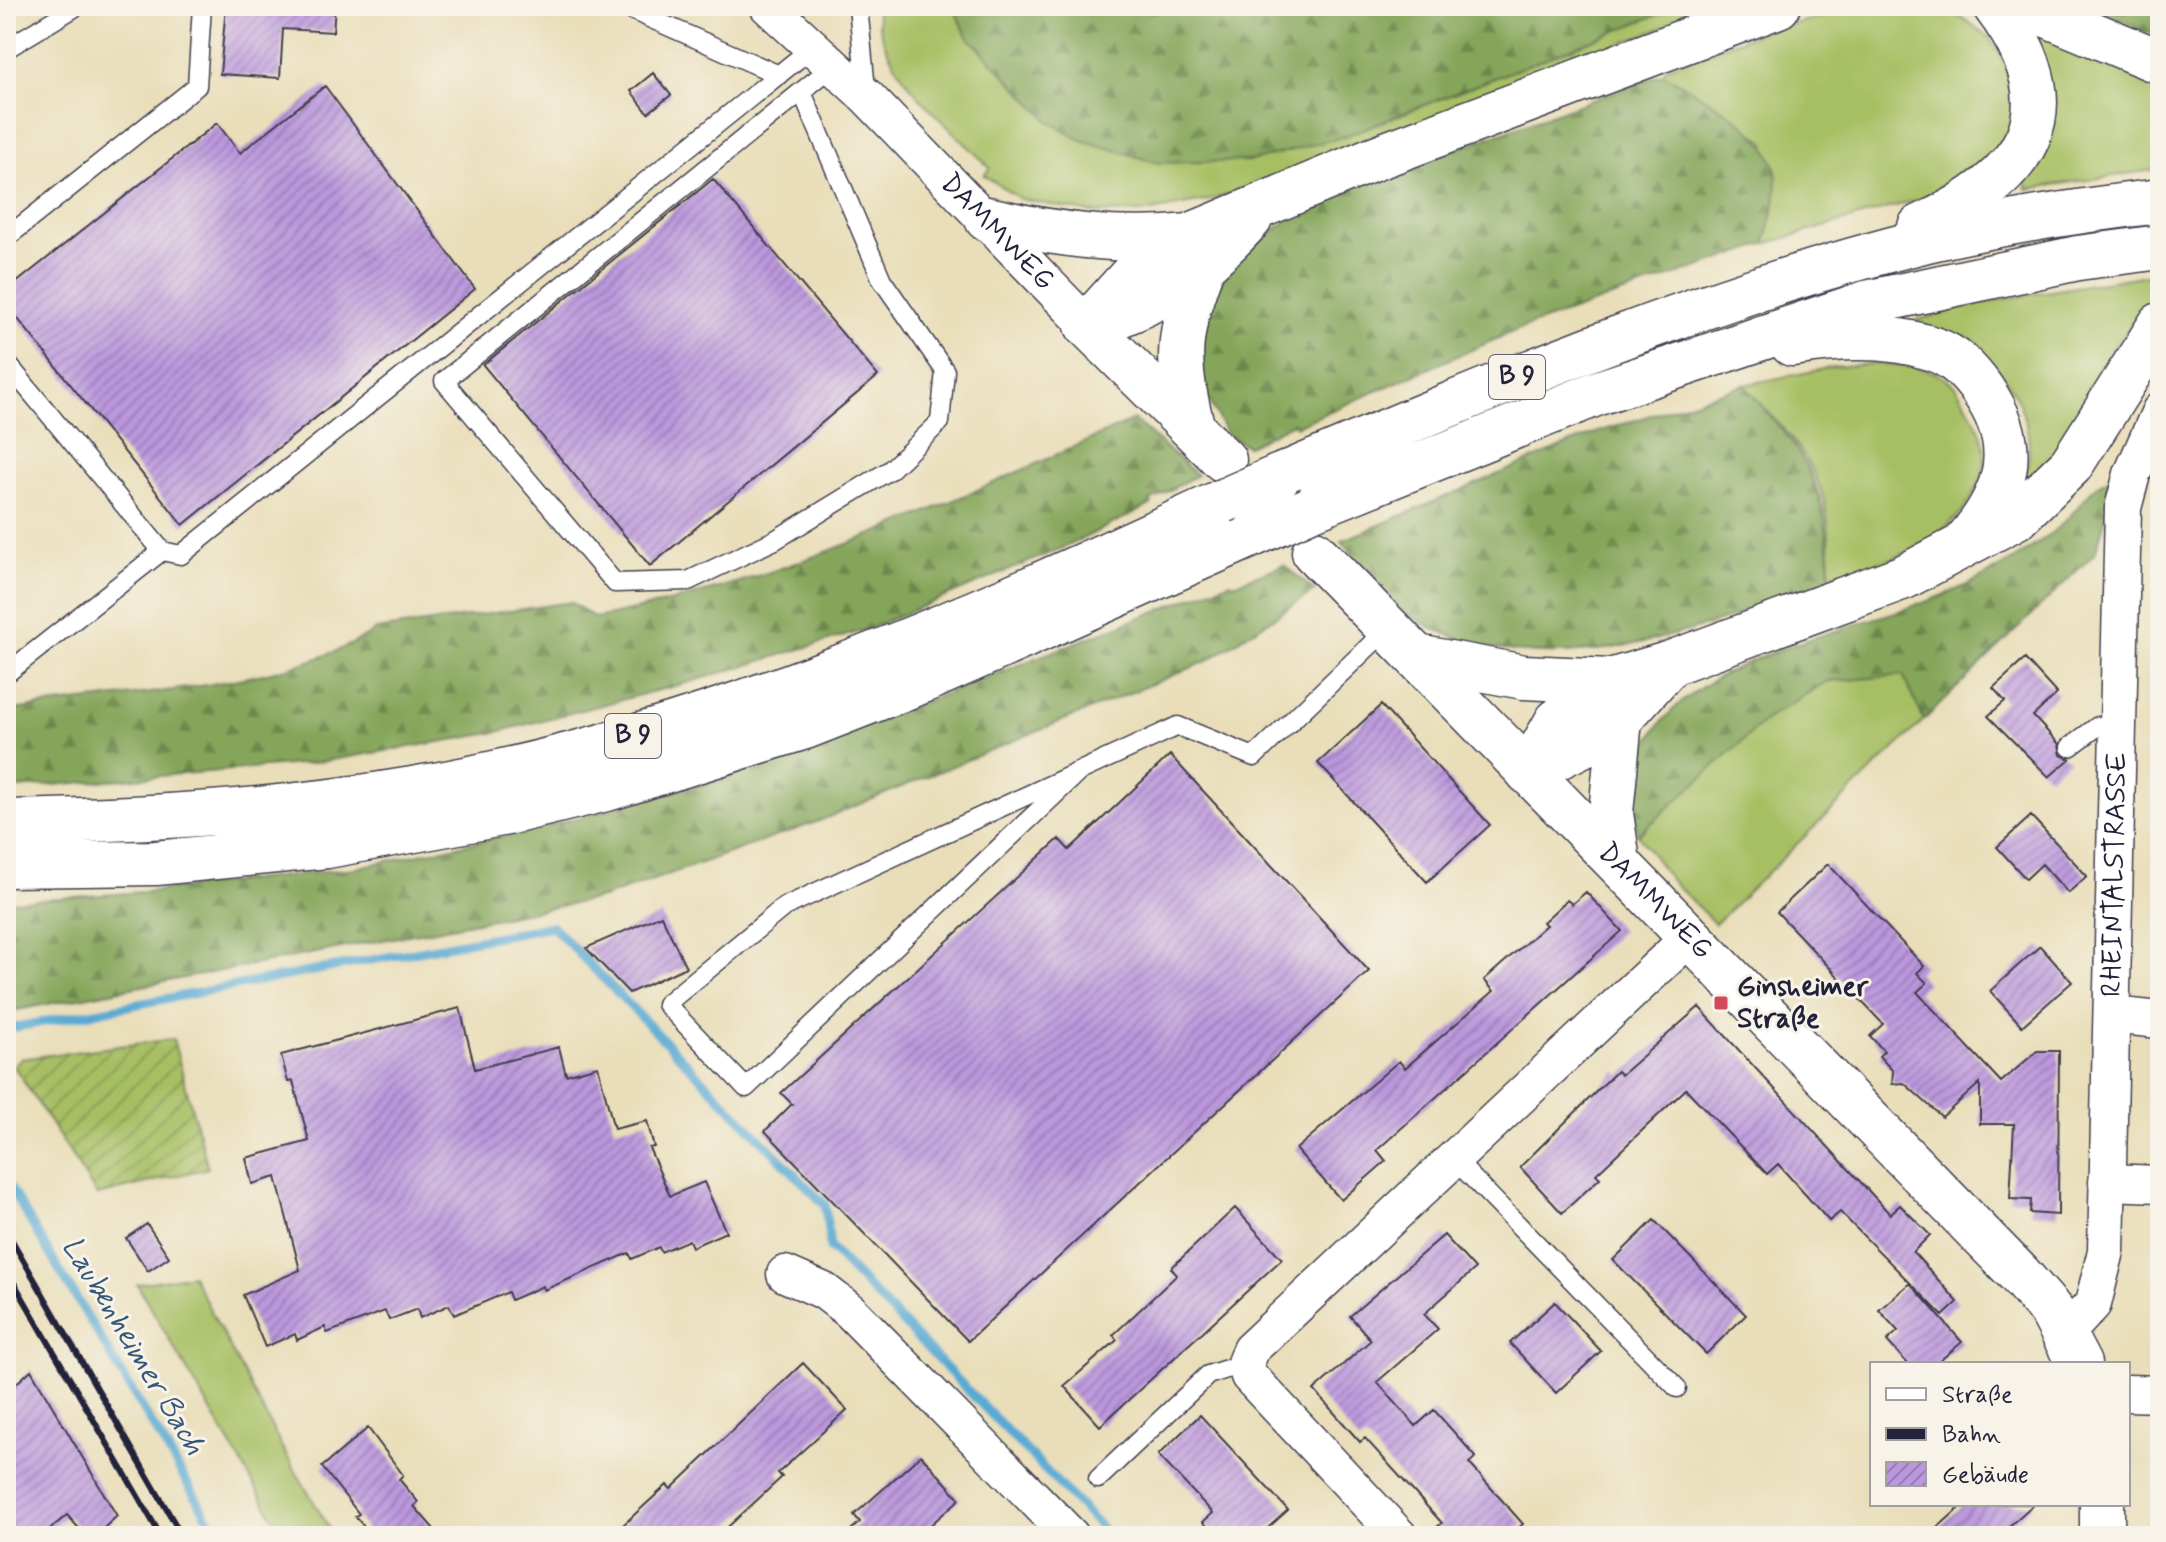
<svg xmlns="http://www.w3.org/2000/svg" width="2166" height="1542" font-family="Mynerve,sans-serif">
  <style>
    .grass { fill: #a7bf64; stroke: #647050; stroke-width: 2 }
    .forest { fill: url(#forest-firs); stroke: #54644a; stroke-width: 2 }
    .garden { fill: url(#garden-furrows); stroke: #647050; stroke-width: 2 }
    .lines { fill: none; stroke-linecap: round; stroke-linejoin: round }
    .stream { stroke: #59a9d3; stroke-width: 9 }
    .building { fill: url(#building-hatch) }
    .lane-casing { stroke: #403e4e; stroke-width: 21 }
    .street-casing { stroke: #403e4e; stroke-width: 39 }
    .secondary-casing { stroke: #403e4e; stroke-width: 47 }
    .highway-casing { stroke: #403e4e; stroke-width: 47 }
    .lane { stroke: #fff; stroke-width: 18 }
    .street { stroke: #fff; stroke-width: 36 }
    .secondary { stroke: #fff; stroke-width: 44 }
    .highway { stroke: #fff; stroke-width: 44 }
    .rail { stroke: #22223b; stroke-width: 6 }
    .highway-bridge-casing { stroke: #403e4e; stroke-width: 47; stroke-linecap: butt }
    .highway-bridge { stroke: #fff; stroke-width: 44 }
    .poi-dot { fill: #d1495b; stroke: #f7f3e8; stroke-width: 3 }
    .labels { text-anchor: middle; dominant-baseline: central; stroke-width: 6; stroke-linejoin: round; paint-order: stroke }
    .shield { fill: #f7f3e8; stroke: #62616f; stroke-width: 2 }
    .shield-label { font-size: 26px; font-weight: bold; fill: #22223b }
    .street-label { font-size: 28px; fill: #22223b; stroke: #f7f3e8 }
    .poi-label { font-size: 28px; font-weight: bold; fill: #22223b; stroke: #f7f3e8; text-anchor: start }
    .water-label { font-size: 30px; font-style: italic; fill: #385878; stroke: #f7f3e8 }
  </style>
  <defs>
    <pattern id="forest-firs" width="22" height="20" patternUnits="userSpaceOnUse" patternTransform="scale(2)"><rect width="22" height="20" fill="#85a65a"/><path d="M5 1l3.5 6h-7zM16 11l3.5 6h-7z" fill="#6c874c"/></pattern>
    <pattern id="garden-furrows" width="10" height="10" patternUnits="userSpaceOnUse" patternTransform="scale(2)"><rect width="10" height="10" fill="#a7bf64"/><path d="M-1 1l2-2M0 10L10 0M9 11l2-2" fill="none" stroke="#889b54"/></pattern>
    <pattern id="building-hatch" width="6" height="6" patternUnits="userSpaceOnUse" patternTransform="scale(2)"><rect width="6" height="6" fill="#bb97dd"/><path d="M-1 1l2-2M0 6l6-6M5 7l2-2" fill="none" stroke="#987bb4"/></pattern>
  </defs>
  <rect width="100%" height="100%" fill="#f7f3e8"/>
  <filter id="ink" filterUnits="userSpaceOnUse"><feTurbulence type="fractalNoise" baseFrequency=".0125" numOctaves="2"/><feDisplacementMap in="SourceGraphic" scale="16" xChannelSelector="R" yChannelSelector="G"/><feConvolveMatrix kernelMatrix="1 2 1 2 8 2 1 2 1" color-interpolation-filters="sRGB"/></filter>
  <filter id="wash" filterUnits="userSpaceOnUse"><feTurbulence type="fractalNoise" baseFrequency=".006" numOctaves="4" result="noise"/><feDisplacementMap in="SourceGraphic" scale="32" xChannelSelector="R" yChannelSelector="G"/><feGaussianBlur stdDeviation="1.8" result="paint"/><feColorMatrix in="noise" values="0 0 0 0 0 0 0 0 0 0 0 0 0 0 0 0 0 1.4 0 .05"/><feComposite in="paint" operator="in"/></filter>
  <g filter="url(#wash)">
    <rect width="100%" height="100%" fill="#e9deb9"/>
    <path class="grass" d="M876 6H953L967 36 1342 137 1680 6H1717L1253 187 1210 200 1146 212 1092 213 1020 199 984 175 990 168C946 122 880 75 876 6Z
      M1867 6H1930L1961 17 1989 37 2008 70 2015 101 2012 127 1995 154 1944 192 1765 244 1769 224 1765 142 1697 93 1663 74 1667 67 1764 31Z
      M2035 29 2160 73V169L2027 189 2025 173Z
      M2160 273V295L2141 312 2115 346 2058 456 2021 490C2024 479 2029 465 2029 453 2031 409 2000 360 1962 338 1951 332 1933 331 1920 327L1917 320 1997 300Z
      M1870 364C1896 364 1931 365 1952 383 1958 388 1962 398 1966 404 1993 443 1991 478 1959 515 1926 551 1874 565 1830 584 1829 553 1831 520 1821 491 1808 450 1771 416 1744 385L1834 367Z
      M1903 674 1924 720 1715 924 1670 879 1638 835 1768 717 1826 682Z
      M192 1275 285 1453 329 1528 319 1536H284L137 1284Z"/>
    <path class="forest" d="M953 6H1680L1342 137 1251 161 1158 163 1081 140 1050 122 967 36Z
      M2086 6H2160V37Z
      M1663 74C1698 94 1770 129 1776 172 1780 196 1770 220 1765 244L1517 330 1296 426 1293 423 1248 446 1227 435 1205 393 1199 357 1213 291 1245 252 1297 213 1366 182Z
      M1744 385C1810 461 1827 480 1830 584 1695 629 1534 700 1401 610 1378 595 1359 562 1342 541L1592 434Z
      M1134 420 1197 475 1150 501 1152 504 1076 542 868 629 694 681 493 733 313 763 6 789V711C115 693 286 690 376 630L571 602 595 618C783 584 960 497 1134 420Z
      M2119 475 2095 553 1924 720 1903 675 1826 682 1770 716 1638 835C1597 653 1864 640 1975 581 2006 565 2035 548 2061 525 2086 503 2085 486 2119 475Z
      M1284 565 1315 591 1205 662 814 823 602 898 6 1012V902L156 891 355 868 531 830 734 776 1231 582 1233 584Z"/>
    <path class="garden" d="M173 1039 208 1168 97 1195 14 1066 20 1059Z"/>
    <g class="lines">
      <path class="stream" d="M6 1029 552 926 825 1205 830 1248 1109 1536
        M6 1181 219 1536"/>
    </g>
    <g id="blocks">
      <path class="building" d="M226 6H335L333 32 283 29 280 78 220 74Z
        M653 73 671 95 648 113 631 91Z
        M325 86 475 289 183 525 6 304V291L217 123 240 153Z
        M713 179 878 376 650 566 483 365Z
        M2025 659 2057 694 2033 716 2059 744 2061 755 2070 759 2049 777 1988 716 2005 701 1993 688Z
        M1381 705 1490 825 1427 882 1318 763Z
        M1170 755 1369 971 968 1341 765 1131 792 1104 781 1093 1059 839 1069 850Z
        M2031 816 2087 876 2068 893 2042 864 2026 879 1997 847Z
        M1828 864 1924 966 1917 973 1927 983 1917 992 2001 1082 2037 1051H2059L2058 1215 2030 1213 2031 1200 2010 1199 2014 1124H1980V1083L1942 1117 1904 1083 1892 1084 1893 1071 1879 1056 1884 1051 1870 1036 1883 1024 1777 912Z
        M1586 892 1622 931 1377 1150 1386 1161 1341 1200 1296 1149 1399 1061 1405 1068 1494 991 1484 980 1546 925 1543 922 1567 900 1572 904Z
        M661 915 686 967 629 993 586 948Z
        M2040 946 2072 982 2022 1026 1990 991Z
        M1699 1007 1890 1214 1900 1205 1930 1235 1913 1252 1958 1302 1943 1316 1840 1212 1829 1221 1778 1164 1767 1174 1686 1089 1596 1174 1600 1178 1562 1213 1520 1167 1617 1071 1621 1075Z
        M460 1008 475 1069 559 1047 566 1075 598 1066 614 1129 647 1121 654 1147 649 1148 670 1196 704 1182 726 1232 692 1247 689 1240 661 1252 659 1247 632 1259 629 1253 544 1290 543 1286 511 1300 508 1292 454 1315 449 1305 420 1318 417 1309 389 1320 385 1311 327 1333 325 1327 297 1340 295 1334 265 1347 243 1295 300 1270 276 1177 252 1184 246 1158 309 1141 293 1081 288 1082 281 1055Z
        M1235 1208 1282 1259 1100 1426 1064 1386 1117 1340 1113 1335 1177 1275 1171 1268Z
        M1654 1220 1746 1315 1706 1354 1613 1260Z
        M147 1224 169 1257 148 1271 126 1238Z
        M1444 1235 1475 1269 1424 1314 1438 1329 1377 1382 1416 1426 1434 1410 1476 1457 1469 1463 1523 1524 1509 1536H1426L1442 1523 1365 1438 1360 1442 1314 1390 1371 1340 1350 1316Z
        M1910 1283 1962 1342 1936 1364H1908L1887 1341 1898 1331 1879 1310Z
        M1555 1302 1601 1351 1556 1393 1510 1343Z
        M803 1363 847 1410 778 1473 782 1477 718 1536H611L667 1485 671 1489Z
        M31 1370 117 1516 95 1536H86L67 1515 42 1536H6V1393Z
        M1200 1415 1288 1510 1259 1536H1216L1203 1522 1213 1513 1158 1455Z
        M368 1428 403 1475 399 1479 418 1502 414 1506 440 1536H372L355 1516 359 1514 322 1467Z
        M921 1455 960 1499 918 1536H844L860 1522 854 1515Z
        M1964 1504H2034L1998 1536H1928Z"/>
    </g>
  </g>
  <g filter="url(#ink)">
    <use href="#blocks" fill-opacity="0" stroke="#403e4e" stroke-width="2"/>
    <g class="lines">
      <defs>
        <path id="lane" d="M622 6 779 75
          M858 6 866 90
          M6 49 77 6
          M802 92 882 280 945 371 940 422 890 470 775 540 688 581 615 583 444 381 833 66
          M6 238 197 86 202 6
          M6 362 162 551 6 674
          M162 551 181 555 813 47
          M2070 747 2098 726 2118 724
          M1080 771 746 1088 666 1004 784 907 1178 726 1254 757 1388 628
          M1454 1159 1677 1388
          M1098 1479 1208 1375 1245 1363"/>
        <g id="street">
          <path id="s1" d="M768 6 867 97 1087 325"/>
          <path d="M2112 1015 2160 1020"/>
          <path d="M2107 1182 2160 1184"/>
          <path d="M785 1274 824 1291 850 1311 1071 1536"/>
          <path id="s2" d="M2065 1334 2093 1304 2106 1251 2123 508 2132 474 2160 411"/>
          <path d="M2128 1393 2160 1394"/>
          <path d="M1399 1536 1249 1376 1245 1363 1250 1350 1690 937"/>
        </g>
        <g id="secondary">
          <path d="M1087 325 1224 460"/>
          <path id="s3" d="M1314 552 2019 1274 2052 1312 2079 1364"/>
          <path d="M2102 1536V1504"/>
        </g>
        <path id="highway" d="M2025 6 2160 62
          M987 219C1053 234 1119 244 1187 236
          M1920 227C2027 178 2075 112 1995 6
          M1089 324C1154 310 1206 267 1250 219
          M1087 325 1132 275 1189 236 1373 159 1778 6
          M1792 344C1836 337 1890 334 1933 349 1955 356 1970 372 1983 391 2021 446 2008 492 1967 540
          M1193 429C1174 358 1178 333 1203 265
          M1278 477C1490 387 1703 296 1927 240 2003 222 2083 210 2160 201
          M1310 509 1598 393 1866 303 2078 258 2160 247
          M1417 657 1524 677 1610 681 1671 663 1904 577 2017 517 2071 465 2160 325
          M1528 772 1586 743 1620 719 1670 664
          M1528 772 1557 721 1610 681
          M6 822C143 820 278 812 413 789 697 740 963 622 1223 501
          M1618 862 1611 813 1620 719
          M6 865 156 863 327 846 507 813 610 788 805 727 930 678 1254 534"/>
      </defs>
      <use href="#lane" class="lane-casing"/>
      <use href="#street" class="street-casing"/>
      <use href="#secondary" class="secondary-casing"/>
      <use href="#highway" class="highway-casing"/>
      <use href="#lane" class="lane"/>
      <use href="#street" class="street"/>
      <use href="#secondary" class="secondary"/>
      <use href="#highway" class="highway"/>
      <path class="rail" d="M6 1230 182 1536
        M6 1269 161 1536"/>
      <defs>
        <path id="highway-bridge" d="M1223 501 1278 477
          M1254 534 1310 509"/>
      </defs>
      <use href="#highway-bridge" class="highway-bridge-casing"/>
      <use href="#highway-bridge" class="highway-bridge"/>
    </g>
  </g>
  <rect class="poi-dot" x="1713" y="995" width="16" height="16" rx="4"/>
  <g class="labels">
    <g class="shield">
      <rect x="1489" y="355" width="56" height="44" rx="6"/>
      <rect x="605" y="714" width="56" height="44" rx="6"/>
    </g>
    <g class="shield-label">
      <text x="1517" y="377">B 9</text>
      <text x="633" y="736">B 9</text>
    </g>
    <g class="street-label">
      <text stroke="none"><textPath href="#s1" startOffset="322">DAMMWEG</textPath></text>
      <text stroke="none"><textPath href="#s2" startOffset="472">RHEINTALSTRASSE</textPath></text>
      <text stroke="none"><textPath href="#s3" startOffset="488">DAMMWEG</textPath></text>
    </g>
    <g class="poi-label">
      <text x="1737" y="987">Ginsheimer<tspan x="1737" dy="32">Straße</tspan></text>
    </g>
    <g class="water-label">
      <text transform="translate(133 1346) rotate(59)">Laubenheimer Bach</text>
    </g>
  </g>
  <rect width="2166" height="1542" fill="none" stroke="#f7f3e8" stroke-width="32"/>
  <rect x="1870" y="1362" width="260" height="144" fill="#f7f3e8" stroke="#a29fa3" stroke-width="2"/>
  <rect x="1886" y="1388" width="40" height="12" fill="#ffffff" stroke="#a29fa3" stroke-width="2"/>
  <text x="1942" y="1402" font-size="24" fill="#22223b">Straße</text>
  <rect x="1886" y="1428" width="40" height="12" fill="#22223b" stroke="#a29fa3" stroke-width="2"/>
  <text x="1942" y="1442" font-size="24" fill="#22223b">Bahn</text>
  <rect x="1886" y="1462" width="40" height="24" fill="url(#building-hatch)" stroke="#a29fa3" stroke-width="2"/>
  <text x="1942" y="1482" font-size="24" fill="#22223b">Gebäude</text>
</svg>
